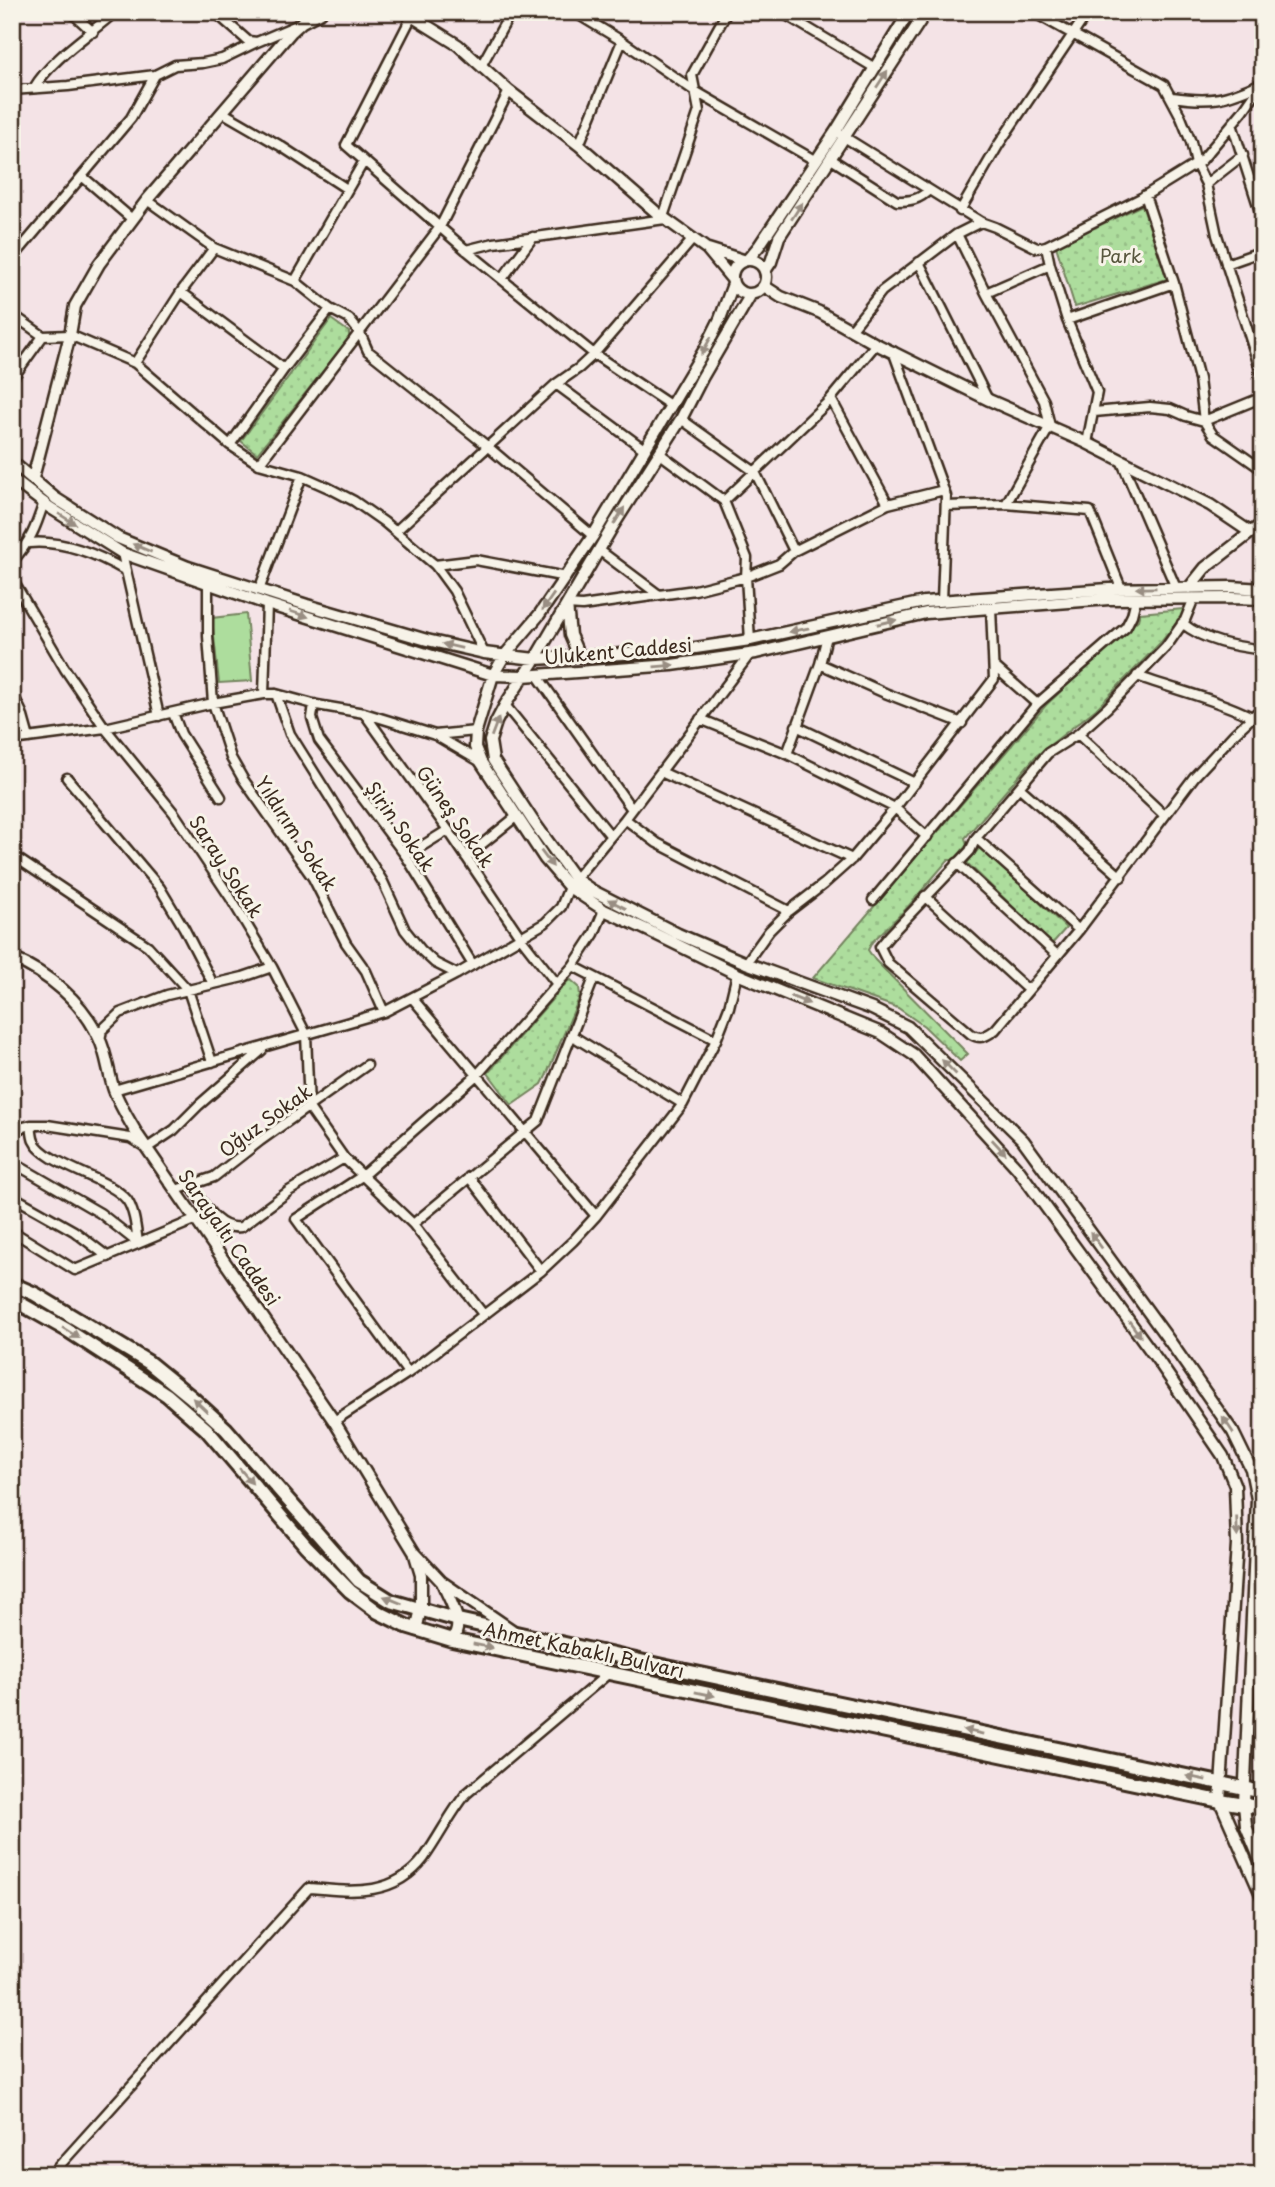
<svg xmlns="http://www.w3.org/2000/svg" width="1275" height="2187" font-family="'Playpen Sans',sans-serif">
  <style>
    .green { fill: url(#green-dots); stroke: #74845e; stroke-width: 2 }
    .pitch { fill: #addd9d; stroke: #74845e; stroke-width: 2 }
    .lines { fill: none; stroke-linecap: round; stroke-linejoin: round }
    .minor-casing { stroke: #3b2a1e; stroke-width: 13 }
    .tertiary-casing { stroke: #3b2a1e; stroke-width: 15 }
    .secondary-casing { stroke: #3b2a1e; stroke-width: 18 }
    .minor { stroke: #f7f3e8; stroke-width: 8 }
    .tertiary { stroke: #f7f3e8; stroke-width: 10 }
    .secondary { stroke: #f7f3e8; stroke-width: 12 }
    .oneway { fill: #998e83 }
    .labels { text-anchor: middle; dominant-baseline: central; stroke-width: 6; stroke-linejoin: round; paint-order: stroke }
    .park-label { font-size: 19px; fill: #58573e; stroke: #f7f3e8 }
    .street-label { font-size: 19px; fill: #3b2a1e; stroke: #f7f3e8 }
  </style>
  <defs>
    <pattern id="green-dots" width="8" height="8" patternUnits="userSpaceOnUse" patternTransform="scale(1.75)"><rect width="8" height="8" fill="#addd9d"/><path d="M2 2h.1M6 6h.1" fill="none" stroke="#96be87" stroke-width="1.8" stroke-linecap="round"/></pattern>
  </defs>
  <rect width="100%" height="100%" fill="#f4e3e6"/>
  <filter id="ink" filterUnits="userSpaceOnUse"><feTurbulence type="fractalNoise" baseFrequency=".0143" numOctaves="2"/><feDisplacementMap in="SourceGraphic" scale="14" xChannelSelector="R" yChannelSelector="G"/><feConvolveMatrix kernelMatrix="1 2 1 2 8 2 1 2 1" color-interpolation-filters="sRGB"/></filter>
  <g filter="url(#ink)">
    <path class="green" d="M1142 205 1167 279 1075 307 1056 246Z
      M331 319 349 332V338L257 454 241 441Z
      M1183 609 1184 613 1161 642 1096 709 1036 756 965 838 967 845 954 860H948L906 909 872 942 868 950 875 960 968 1054 960 1061 924 1026 898 1008 813 978 1046 705 1138 620 1140 613Z
      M981 846 1066 928 1052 944 967 863Z
      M571 980 579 987 580 996 546 1076 542 1084 512 1105 488 1073 568 981Z"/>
    <path class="pitch" d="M246 614 252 681 219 683 212 618Z"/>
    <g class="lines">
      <defs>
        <path id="minor" d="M71 12 93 32
          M215 12 248 41 257 42 297 25
          M574 12 622 41 693 90 816 161
          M781 12 875 68
          M1033 12 1164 85 1180 115 1191 142 1196 164 1206 184
          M412 16 346 145 466 250 594 354 670 405
          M481 66 511 12
          M34 88C52 58 88 36 115 12
          M12 90 68 86 155 75
          M1172 97C1213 103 1225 99 1262 83
          M222 112 279 145 347 189
          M1232 124 1263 221
          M841 135 981 222 995 227 1037 248 1046 246 1141 198 1201 161 1243 111 1263 82
          M579 145 622 41
          M1243 155 1206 184 1217 235 1263 378
          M831 159 897 201C910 201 919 200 929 190
          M83 177 132 219
          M1145 195 1174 283 1199 379 1204 421 1213 435 1263 470
          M147 200 214 248 295 281 330 309 349 319 360 333 368 351 487 446 593 536
          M960 211 999 144 1088 12
          M663 217 699 111 692 75 727 12
          M957 234 986 293 1044 401 1050 426 1006 504
          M1046 246 1050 265 1067 320 1097 392 1087 443
          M466 250 494 243 665 219
          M12 259 131 118 155 75 175 65 203 63 222 59 257 42
          M919 262 988 400
          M1226 264 1263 251
          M502 279 533 237
          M295 281 364 161
          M181 292 284 369
          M986 293 1050 265
          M12 314 43 336 70 335 135 363 230 445 259 464 302 476 329 488 354 501 384 522 435 565 454 591 484 653
          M1067 320 1174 283
          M851 330 882 291 957 234 981 222
          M893 351 946 496 942 601
          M135 363 181 292 214 248
          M12 379 43 336
          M556 384 644 449
          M831 399 888 504
          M1094 412 1150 407 1170 409 1186 416 1204 421 1263 397
          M681 419 755 472 794 551
          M230 445 284 369 330 309
          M659 453 724 501 747 558 746 577 750 640
          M1121 460 1176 588
          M259 464 440 227 509 91
          M724 501 828 402 876 344
          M946 506 1006 504 1090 511 1121 588
          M396 531 556 384 579 368 594 354 693 239
          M29 543C63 540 97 554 126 571
          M599 550 659 595 695 590 746 577 779 564 794 551 888 504 944 490
          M122 553 159 716
          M12 562C31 540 35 530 44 502
          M435 565 476 560 566 577
          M12 579 65 669 105 728 174 813 230 897 272 967 306 1034 309 1108 344 1158 413 1224 483 1314
          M208 583V636L213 703 231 758 243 779 313 878 346 943 366 971 384 1012
          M259 590 302 476
          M1194 598 1185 620 1166 647 1107 708 1078 734 1048 753 976 838 970 851 890 935 880 947 888 963 971 1034C981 1040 986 1036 995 1030L1079 930 1194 777 1235 733 1263 707
          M567 605 582 606 659 595
          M1182 623C1206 642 1233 646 1263 650
          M820 664 885 693 962 723
          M995 667 1037 704
          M537 675 631 808
          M1137 676C1175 690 1216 699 1252 717
          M12 692 22 713 29 738
          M264 694 267 604
          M276 694 290 734 383 882 405 930 421 950 435 963 457 974
          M314 704 312 718 319 740 406 856 473 965
          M505 705 610 835
          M173 713 181 734 221 797
          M364 713 448 830 521 938 557 984
          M700 719 787 754 895 808 927 837
          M796 726 915 783
          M1078 734 1164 815
          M435 735 476 731
          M12 740 105 728 213 703 264 694H276L317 705 364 713 435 735 481 762
          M787 754 820 664 827 636
          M661 772 852 859
          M67 778 160 888 184 928 213 984
          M1020 788 1121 877
          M625 819 657 843 789 911
          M976 838 1079 930
          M12 855 148 946 188 990 212 1062
          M406 856 448 830
          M466 857 517 816
          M957 863 1057 955
          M575 879 625 819 750 654
          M925 896 1028 990
          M873 900 1037 704 1126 627 1132 615 1136 599
          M746 963 769 931 789 911 824 884 852 859 895 808 994 679 991 608
          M573 966 716 1040
          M413 999 596 1216
          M571 1035 683 1104
          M100 1040 102 1030 120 1013 167 995 243 977 272 967
          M114 1090 384 1012 457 974 545 923 561 907 569 887
          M31 1125C32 1130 32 1137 34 1141 44 1164 110 1178 127 1200 135 1212 136 1229 138 1243
          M12 1130 31 1125H47L130 1138 147 1148 174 1130 199 1105 262 1050
          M12 1162 100 1213 138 1243
          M469 1177 541 1271
          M191 1186C203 1202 217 1231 241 1227L289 1191 344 1158
          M176 1190 214 1177 260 1141 367 1065
          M12 1196 74 1231 108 1257
          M413 1224 538 1121 594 978
          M12 1231 75 1270 197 1219
          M408 1373 296 1219 362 1176 478 1074 573 966 594 934 604 910
          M334 1421 408 1373 541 1271 573 1241 596 1216 683 1104 716 1040 729 1007 737 974
          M51 2175 309 1888C353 1892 394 1897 424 1858 439 1837 450 1814 466 1794L609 1673"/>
        <path id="tertiary" d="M405 12 458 45 509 91 579 145 657 213 707 249 731 278
          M708 249 743 260
          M748 259 759 246 836 131 909 12
          M732 277a17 17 0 1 1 34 0a17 17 0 1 1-34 0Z
          M765 271 771 262 779 237 926 12
          M733 284 720 319 706 347 593 536 539 615 505 655 493 675 476 731 475 747 481 762 545 859 569 887 604 910 645 929 737 974 881 1033 914 1055 1018 1169 1159 1362 1223 1456 1235 1486 1237 1544 1220 1801 1263 1899
          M764 286 781 297 819 312 876 344 989 400 1087 443 1210 505 1250 532
          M751 294 702 378 681 419 613 526 535 659 505 705 496 722 490 741 493 760 533 821 575 879 593 891 678 934 746 963 872 1009 908 1027 1023 1140 1171 1343 1233 1432 1251 1469 1257 1499 1244 1804 1246 1826 1263 1867
          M12 462 55 498 118 538 188 567 307 605 427 640 484 653 535 659 675 651 750 640 924 602 1109 589 1231 587 1263 589
          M33 478 70 335 75 306 99 264 147 200 291 32 302 22 321 12
          M12 479 49 507 122 553 267 604 493 675 523 676 672 665 756 653 926 613 1109 599 1231 598 1263 599
          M1189 588 1205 568 1263 523
          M567 605 570 635 579 656
          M12 958C48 973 83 1002 99 1038 107 1054 108 1073 114 1090 120 1106 129 1120 137 1134L334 1421 414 1552 442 1582 512 1630
          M415 1555 421 1575V1609L416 1630
          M442 1582C449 1600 466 1623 452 1640"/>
        <path id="secondary" d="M12 1284 35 1294 148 1362 191 1397 226 1429 359 1581 391 1601 458 1620 667 1667 1263 1792
          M12 1299 67 1330 167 1395 206 1429 306 1546 350 1591 378 1612 406 1626 452 1640 1220 1801 1263 1808"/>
      </defs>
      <use href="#minor" class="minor-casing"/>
      <use href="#tertiary" class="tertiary-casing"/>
      <use href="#secondary" class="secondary-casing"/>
      <use href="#minor" class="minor"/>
      <use href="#tertiary" class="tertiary"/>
      <use href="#secondary" class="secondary"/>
    </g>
    <defs><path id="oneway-solid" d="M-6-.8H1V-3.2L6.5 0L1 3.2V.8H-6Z" transform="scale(1.75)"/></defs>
    <g class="oneway">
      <use href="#oneway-solid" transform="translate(882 79) rotate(-57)"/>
      <use href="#oneway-solid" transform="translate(797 211) rotate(-57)"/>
      <use href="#oneway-solid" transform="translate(706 346) rotate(119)"/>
      <use href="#oneway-solid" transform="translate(619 516) rotate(-58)"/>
      <use href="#oneway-solid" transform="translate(67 519) rotate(32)"/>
      <use href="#oneway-solid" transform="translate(142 548) rotate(-157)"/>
      <use href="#oneway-solid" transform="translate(1146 588) rotate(179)"/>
      <use href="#oneway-solid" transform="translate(548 602) rotate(125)"/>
      <use href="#oneway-solid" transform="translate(299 614) rotate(18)"/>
      <use href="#oneway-solid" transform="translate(887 622) rotate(-13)"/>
      <use href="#oneway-solid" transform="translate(799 630) rotate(168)"/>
      <use href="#oneway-solid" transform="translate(452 646) rotate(-167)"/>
      <use href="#oneway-solid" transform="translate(664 666) rotate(-5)"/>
      <use href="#oneway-solid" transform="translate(495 727) rotate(-69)"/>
      <use href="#oneway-solid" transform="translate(547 859) rotate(53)"/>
      <use href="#oneway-solid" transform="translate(617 904) rotate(-153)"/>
      <use href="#oneway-solid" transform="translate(800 1000) rotate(22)"/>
      <use href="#oneway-solid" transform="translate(949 1067) rotate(-135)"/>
      <use href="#oneway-solid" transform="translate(999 1147) rotate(47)"/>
      <use href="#oneway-solid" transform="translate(1096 1240) rotate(-126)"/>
      <use href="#oneway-solid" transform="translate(1135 1329) rotate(54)"/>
      <use href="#oneway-solid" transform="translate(71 1333) rotate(32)"/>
      <use href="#oneway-solid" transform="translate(200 1405) rotate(-137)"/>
      <use href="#oneway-solid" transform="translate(1228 1425) rotate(-124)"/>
      <use href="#oneway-solid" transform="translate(246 1476) rotate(50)"/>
      <use href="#oneway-solid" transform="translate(1237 1527) rotate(88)"/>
      <use href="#oneway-solid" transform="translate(393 1600) rotate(-158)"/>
      <use href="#oneway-solid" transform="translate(483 1646) rotate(11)"/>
      <use href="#oneway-solid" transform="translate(705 1694) rotate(12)"/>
      <use href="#oneway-solid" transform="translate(973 1732) rotate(-168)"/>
      <use href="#oneway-solid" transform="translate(1196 1778) rotate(-168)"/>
    </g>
  </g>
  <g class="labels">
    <g class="park-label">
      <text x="1121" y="255">Park</text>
    </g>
    <g class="street-label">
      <text transform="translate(618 650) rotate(-5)">Ulukent Caddesi</text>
      <text transform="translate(456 816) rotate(55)">Güneş Sokak</text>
      <text transform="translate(401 826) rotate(55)">Şirin Sokak</text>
      <text transform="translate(297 833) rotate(57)">Yıldırım Sokak</text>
      <text transform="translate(227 866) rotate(57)">Saray Sokak</text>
      <text transform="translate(265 1120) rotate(-36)">Oğuz Sokak</text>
      <text transform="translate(230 1237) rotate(55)">Sarayaltı Caddesi</text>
      <text transform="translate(584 1649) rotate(12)">Ahmet Kabaklı Bulvarı</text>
    </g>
  </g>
  <rect width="1275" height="2187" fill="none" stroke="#f7f3e8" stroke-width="42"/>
  <rect x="21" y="21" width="1233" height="2145" fill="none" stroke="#3b2a1e" stroke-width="2.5" filter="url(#ink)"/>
</svg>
